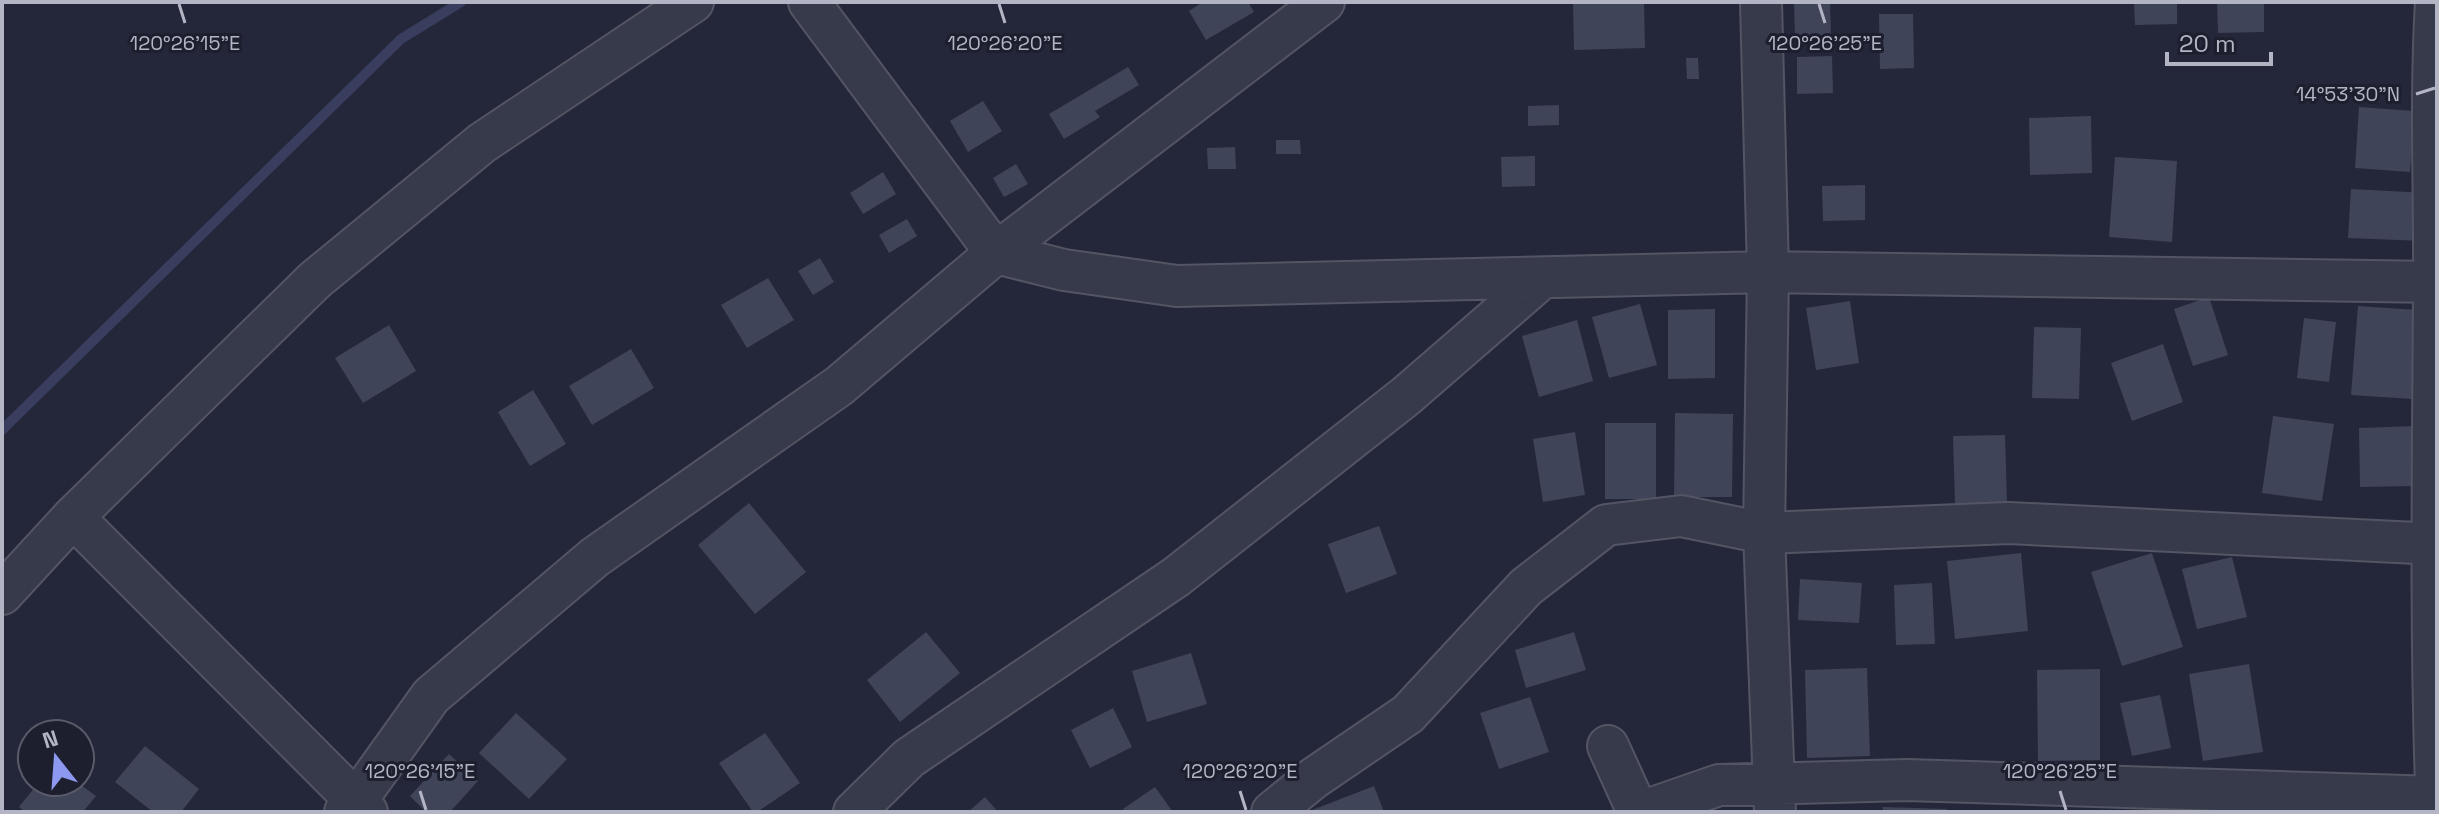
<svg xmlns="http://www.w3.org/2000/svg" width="2439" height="814" font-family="'Space Grotesk',sans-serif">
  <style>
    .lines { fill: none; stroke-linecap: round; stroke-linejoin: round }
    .stream { stroke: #393e5f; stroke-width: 10 }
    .building { fill: #404459 }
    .minor-casing { stroke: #535564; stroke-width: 44 }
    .minor { stroke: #373a4a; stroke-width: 40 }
    .ticks { fill: none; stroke: #b3b5c5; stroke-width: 3 }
    .ticks-label { font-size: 20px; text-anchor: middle; fill: #b3b5c5; stroke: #1d1f2e; stroke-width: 6; stroke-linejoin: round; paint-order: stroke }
  </style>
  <rect width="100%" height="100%" fill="#242739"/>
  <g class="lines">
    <path class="stream" d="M2 430 401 39 461 2"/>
  </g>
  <path class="building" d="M1203 2H1248L1254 12 1206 40 1189 11Z
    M1573 2H1644L1645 48 1574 50Z
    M1794 2H1830L1831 35 1795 36Z
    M2134 2H2177V24L2135 25Z
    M2217 2H2264V32L2218 33Z
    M1879 14H1913L1914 68 1880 69Z
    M1832 56 1833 93 1797 94V57Z
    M1686 58H1698L1699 79H1687Z
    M1128 67 1139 85 1095 111 1100 117 1064 139 1049 114Z
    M983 101 1002 131 968 152 950 121Z
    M1559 105V125L1528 126V106Z
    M2359 107 2414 111 2410 172 2355 168Z
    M2091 116 2092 173 2030 175 2029 118Z
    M1276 140H1300L1301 154H1276Z
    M1235 147 1236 169H1208L1207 148Z
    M1535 156V186L1502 187 1501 157Z
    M2115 157 2177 161 2172 242 2109 237Z
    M1016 164 1028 184 1004 197 993 178Z
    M883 172 896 194 863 214 850 193Z
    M1865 185V220L1823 221 1822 186Z
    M2351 189 2426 193 2424 241 2348 238Z
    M907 219 917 236 889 253 879 235Z
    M820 258 834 282 813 295 798 271Z
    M768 278 794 320 747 348 721 305Z
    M2209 297 2228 355 2193 366 2174 309Z
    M1850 301 1859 363 1816 370 1806 308Z
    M1640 304 1657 365 1609 378 1592 317Z
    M2358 306 2433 311 2427 400 2351 395Z
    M1715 309V378L1668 379V310Z
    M2304 318 2336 322 2329 382 2297 378Z
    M1577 320 1593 381 1539 397 1522 336Z
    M389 325 416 371 363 403 335 358Z
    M2034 327 2081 328 2079 399 2032 398Z
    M2163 344 2183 402 2132 421 2111 363Z
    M631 349 654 388 592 425 569 386Z
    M533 390 566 444 530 466 498 412Z
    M1675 413 1733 414 1732 497H1674Z
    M2273 416 2334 424 2322 501 2262 493Z
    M1605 423H1656V499H1605Z
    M2415 426 2416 486 2360 487 2359 428Z
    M1575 432 1585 495 1543 502 1533 439Z
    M2005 435 2007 502 1955 504 1953 436Z
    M749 503 806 572 755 614 698 545Z
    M1379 526 1397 574 1346 593 1328 544Z
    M2021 553 2028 631 1955 639 1947 561Z
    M2152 553 2183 647 2122 666 2091 572Z
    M2232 557 2247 617 2197 629 2182 569Z
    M1800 579 1862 583 1859 623 1798 620Z
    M1932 583 1935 644 1896 645 1894 585Z
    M926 632 960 673 900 722 867 680Z
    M1574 632 1586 670 1526 688 1515 650Z
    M1191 653 1207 704 1147 722 1132 671Z
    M2249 664 2263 752 2203 761 2189 674Z
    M1867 668 1870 756 1807 758 1805 670Z
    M2100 669V760L2038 761 2037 670Z
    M2160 695 2171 748 2132 756 2120 703Z
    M1530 697 1549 752 1499 769 1480 713Z
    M1113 708 1132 747 1090 768 1071 730Z
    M516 713 567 759 529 799 479 753Z
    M765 733 800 783 757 812H753L719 763Z
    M145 746 199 789 181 812H153L115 782Z
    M449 754 478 781 450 812H426L410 796Z
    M39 782H77L96 796 83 812H25L19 807Z
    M1374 786 1384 812H1307Z
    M1155 787 1173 812H1125L1123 809Z
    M985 797 998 812H968Z
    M1883 807 1947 809V812H1883Z"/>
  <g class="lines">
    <defs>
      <path id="minor" d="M809 2 996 253 1064 270 1177 286 1768 272 2437 282
        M1761 2 1768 272 1764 533 1775 812
        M2436 2C2430 99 2435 195 2434 292 2433 465 2430 639 2437 812
        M73 517 367 812
        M2 594 73 517 315 280 482 143 693 2
        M1608 746 1638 812
        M345 812 356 801 431 696 595 557 839 386 996 253 1324 2
        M854 812 909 758 1176 577 1406 396 1542 278
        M1272 812 1314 778 1408 714 1526 587 1606 525 1681 516 1764 533 2009 523 2437 544
        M1641 812 1719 785 1907 780 2437 797"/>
    </defs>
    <use href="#minor" class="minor-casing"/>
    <use href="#minor" class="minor"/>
  </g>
  <path class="ticks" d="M179 4 185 23M999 4 1005 23M1819 4 1825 23M2416 94 2435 88M420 791 426 810M1240 791 1246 810M2060 791 2066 810"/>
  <g class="ticks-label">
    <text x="185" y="50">120°26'15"E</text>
    <text x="1005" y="50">120°26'20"E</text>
    <text x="1825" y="50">120°26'25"E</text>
    <text x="2348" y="101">14°53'30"N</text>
    <text x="420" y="778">120°26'15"E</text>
    <text x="1240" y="778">120°26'20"E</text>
    <text x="2060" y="778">120°26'25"E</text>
  </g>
  <rect width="2439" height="814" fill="none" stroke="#b3b5c5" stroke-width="8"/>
  <g transform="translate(56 758) rotate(343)"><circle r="38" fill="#1d1f2e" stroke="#595b6a" stroke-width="2"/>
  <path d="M0-6L14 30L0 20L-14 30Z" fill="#8d98f0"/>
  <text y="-12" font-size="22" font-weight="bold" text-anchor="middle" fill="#b3b5c5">N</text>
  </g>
  <path d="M2167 52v12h104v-12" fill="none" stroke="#b3b5c5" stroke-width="4"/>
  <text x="2179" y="52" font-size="24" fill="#b3b5c5" stroke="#1d1f2e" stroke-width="6" paint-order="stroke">20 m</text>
</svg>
